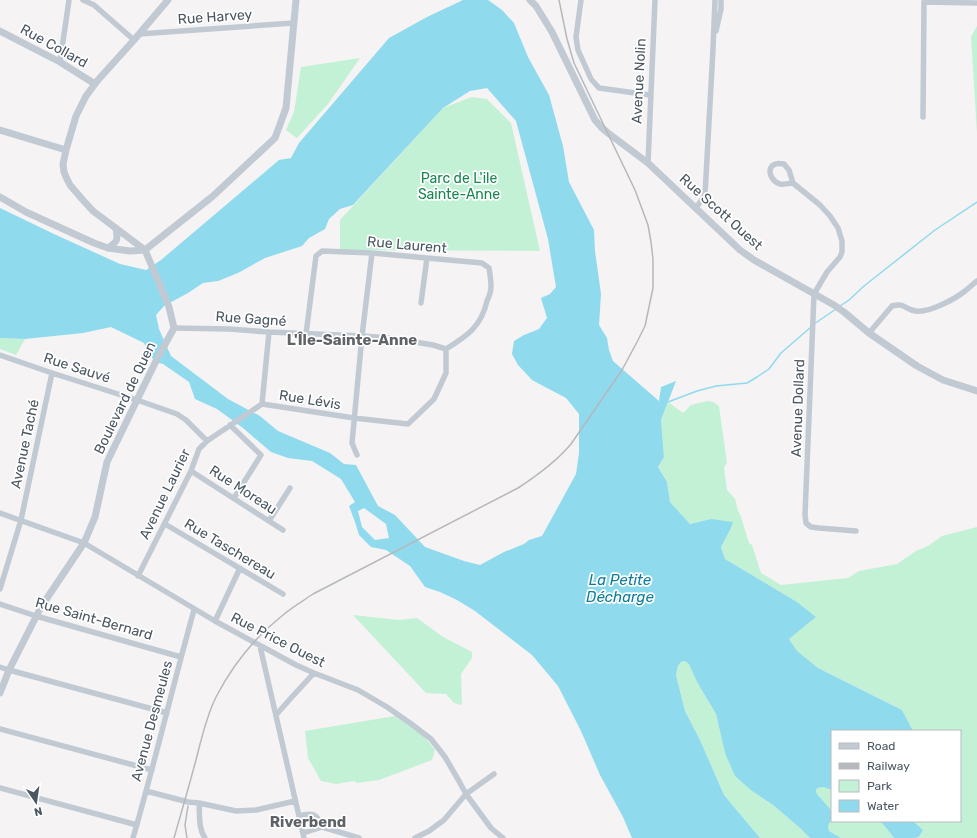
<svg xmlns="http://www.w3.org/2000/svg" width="977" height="838" font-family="Rubik,sans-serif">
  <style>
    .green { fill: #c3f1d5 }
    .water { fill: #90daee; fill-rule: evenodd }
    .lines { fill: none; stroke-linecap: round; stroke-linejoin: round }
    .stream { stroke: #90daee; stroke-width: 1.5 }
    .minor { stroke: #c1cad2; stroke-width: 5.5 }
    .tertiary { stroke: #c1cad2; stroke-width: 7 }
    .rail { stroke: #b5b8bd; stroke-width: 1.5 }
    .labels { text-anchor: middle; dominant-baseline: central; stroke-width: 3.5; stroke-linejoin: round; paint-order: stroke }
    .street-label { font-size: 14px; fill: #4a5661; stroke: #fff }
    .park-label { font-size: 14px; fill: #17864f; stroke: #fff }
    .neighbourhood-label { font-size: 15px; font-weight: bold; fill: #5f6368; stroke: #fff }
    .water-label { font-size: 15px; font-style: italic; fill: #0c7c9b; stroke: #fff }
  </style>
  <rect width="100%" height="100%" fill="#f5f3f3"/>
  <path class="green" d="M977 26V133L971 37Z
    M360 58 328 104 297 138 286 130 294 112 301 67Z
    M472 97 487 99 511 123 540 251 340 250V220L443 108Z
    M0 338H2L25 339 16 355 0 349Z
    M707 401 713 402 719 406 727 463 724 467 727 490 735 499 738 511 740 514 749 543 752 545 761 573 781 585 848 578 859 571 897 564 916 551 928 546 942 536 977 527V838H915L919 837 923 830 913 821H960V731H913L902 710 818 668 797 652 789 639 816 617 797 602 725 559 721 547 730 530 711 519 690 524 670 502 667 482 658 467 664 457 661 420 668 402 683 413 691 405Z
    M353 615 399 620 417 618 443 637 472 652V658L461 674 462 705 454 703 446 694 426 693Z
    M685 661 689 663 697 682 716 714 725 753 752 791 773 805 800 828 810 838H760L724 795 700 740 685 711 676 675 678 666 681 662Z
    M395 716 423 735 435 750 432 760 379 780 357 783 354 781 336 784 321 781 308 758 305 731Z
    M823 787 832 790V811L817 794 816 791 817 788Z
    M832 818V821H880L887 829 894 838H841L829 831 828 826Z"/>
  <path class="water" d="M463 0H488L502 10 514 23 528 57 549 95 563 146 569 182 594 230 595 251 601 294 599 325 607 338 609 350 613 361 659 401 661 387 676 381 661 420 664 457 658 467 667 482 670 502 690 524 711 519 733 522 730 530 721 547 725 559 797 602 816 617 789 639 797 651 818 668 902 710 912 729 913 731H832V790L823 787 817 788 816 791 817 794 832 811V818L828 826 829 831 841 838H810L800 828 773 805 752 791 735 776 725 753 716 714 697 682 689 664 685 661 681 662 678 666 676 675 685 711 700 740 724 795 760 838H632L623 817 600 775 581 731 558 686 532 655 475 611 457 600 440 592 425 587 410 566 386 550 371 547 359 535 355 522 349 506 355 502 341 479 312 461 288 458 271 452 243 428 217 409 195 399 189 382 163 364 155 362 150 355 144 343 111 327 83 333 25 339 0 338V208L54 234 120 264 146 270 161 260 279 160 291 158 299 143 389 38 427 17ZM487 88 516 121 548 239 556 287 550 294 541 298 547 318 539 329 524 335 514 341 512 354 518 365 532 380 566 398 579 414V453L576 474 542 536 529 540 524 544 504 552 480 565 464 561 425 547 395 515 378 506 356 465 344 464 330 453 278 431 260 416 228 399 171 356 159 329 156 315 164 306 188 293 203 283 218 281 238 273 265 258 302 246 309 238 325 229 329 219 340 209 353 205 443 108 470 91ZM364 508 386 524 389 538 375 540 362 527 358 511Z
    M880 821H913L923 830 919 837 915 838H894L887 829Z"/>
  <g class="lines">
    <path class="stream" d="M840 306 849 300 864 286 935 230 977 202
      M814 324 836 309
      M668 402 697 391 716 386 747 383 757 377 769 369 781 353 811 327"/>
    <path class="minor" d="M83 0 94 5 134 40
      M581 0 576 37 578 50 591 79 599 88 650 95
      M716 31 721 9V0
      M139 34 294 23
      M60 62 69 0
      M923 117 924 2 977 3
      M648 163 655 0
      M793 183C789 183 783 185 780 184 767 180 765 160 784 164L789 170 793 183 820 205 830 216 838 228 842 241V252L840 257 827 272 814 294 805 515 806 523 811 527 819 528 856 531
      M696 208 705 195 713 49 715 0
      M421 303 427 258
      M174 328 229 329 269 332 362 336 391 338 433 345 446 349
      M869 333 892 306C905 302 905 310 916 311 929 313 955 299 965 291 969 288 973 284 977 281
      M0 355 52 373 137 400 177 414 186 420 207 441
      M262 404 354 418 408 424 434 399 446 373V349C467 336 481 327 487 301 489 297 491 291 491 286 491 280 490 274 489 268L482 263 372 253 322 251 316 256 306 334
      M230 425 261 455 234 498
      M357 455 352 443 362 336 372 253
      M191 471 283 530
      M0 513 84 543 215 621 296 665 314 673 358 690 387 707 410 723 431 739 445 757 459 781 466 794 477 809 491 828 503 838
      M269 521 290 488
      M165 524 283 594
      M138 576 191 471 199 449 207 441 262 404 269 332
      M0 589 21 520 52 373
      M0 604 36 616 181 657
      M215 621 240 568
      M260 646 304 838
      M0 667 9 670 167 713
      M276 715 291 698 314 673
      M0 729 152 770
      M0 788 137 825
      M146 791 188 802 199 803 236 811 256 810 295 801
      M199 803C200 815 198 828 205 838
      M299 816C312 812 318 814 322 827
      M303 833 322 827 359 838
      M133 838C155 762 173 685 194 610
      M415 838 429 831 444 820 466 794 494 774"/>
    <path class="tertiary" d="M530 0 536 6 552 32 595 120 602 128 608 133 648 163 740 250 754 260 834 305 844 312 869 333 917 366 943 380 977 391
      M0 31 60 62 95 84
      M0 130 66 150
      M0 197 26 212 94 243 108 248 130 251 145 250 213 196 275 138 286 108 296 0
      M108 248C118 241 118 240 116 228
      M0 693 9 670 41 607 84 543 95 517 107 462 137 400 157 359 174 328 169 307 145 250 93 211 82 199 70 185 66 177 64 172 63 164 66 150 76 116 86 96 98 80 134 40 168 0"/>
    <path class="rail" d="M174 838C182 810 190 783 197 756 202 736 207 715 216 697 232 666 255 637 283 615 292 607 303 601 313 594L518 488C538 475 556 462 571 444L622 370 637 342 645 326 653 288V259L651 242 648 225 635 190 574 63 567 39 559 0
      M187 838 185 825 188 806"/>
  </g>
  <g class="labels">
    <g class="street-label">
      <text transform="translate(215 17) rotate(-4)">Rue Harvey</text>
      <text transform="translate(54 46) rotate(29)">Rue Collard</text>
      <text transform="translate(639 81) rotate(-87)">Avenue Nolin</text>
      <text transform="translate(721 212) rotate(42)">Rue Scott Ouest</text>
      <text transform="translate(407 245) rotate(5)">Rue Laurent</text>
      <text transform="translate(251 319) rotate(4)">Rue Gagné</text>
      <text transform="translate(77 368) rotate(18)">Rue Sauvé</text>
      <text transform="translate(125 398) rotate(-64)">Boulevard de Quen</text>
      <text transform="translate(310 400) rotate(9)">Rue Lévis</text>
      <text transform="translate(798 408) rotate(-88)">Avenue Dollard</text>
      <text transform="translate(25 444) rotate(-78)">Avenue Taché</text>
      <text transform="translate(243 490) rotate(33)">Rue Moreau</text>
      <text transform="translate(165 494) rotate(-64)">Avenue Laurier</text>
      <text transform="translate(230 549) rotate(31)">Rue Taschereau</text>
      <text transform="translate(94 619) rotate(16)">Rue Saint-Bernard</text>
      <text transform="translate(278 640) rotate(27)">Rue Price Ouest</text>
      <text transform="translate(152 721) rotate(-75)">Avenue Desmeules</text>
    </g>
    <g class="park-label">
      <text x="459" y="178">Parc de L'ile<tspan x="459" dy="16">Sainte-Anne</tspan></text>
    </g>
    <g class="neighbourhood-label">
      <text x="352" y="340">L'Île-Sainte-Anne</text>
      <text x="308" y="822">Riverbend</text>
    </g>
    <g class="water-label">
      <text x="620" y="580">La Petite<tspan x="620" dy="17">Décharge</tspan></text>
    </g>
  </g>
  <rect x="831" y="730" width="130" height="92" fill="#ffffff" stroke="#b7bbc0"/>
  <rect x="839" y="743" width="20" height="6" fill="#c1cad2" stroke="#b7bbc0"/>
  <text x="867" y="750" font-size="12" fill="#4a5661">Road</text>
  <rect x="839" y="763" width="20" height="6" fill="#b5b8bd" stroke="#b7bbc0"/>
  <text x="867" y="770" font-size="12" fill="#4a5661">Railway</text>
  <rect x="839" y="780" width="20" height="12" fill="#c3f1d5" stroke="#b7bbc0"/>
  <text x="867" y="790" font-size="12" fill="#4a5661">Park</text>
  <rect x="839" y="800" width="20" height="12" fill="#90daee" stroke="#b7bbc0"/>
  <text x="867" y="810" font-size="12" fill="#4a5661">Water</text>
  <g transform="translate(36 802) rotate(167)" stroke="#ffffff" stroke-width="3" paint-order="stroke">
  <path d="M0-3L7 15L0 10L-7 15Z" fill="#4a5661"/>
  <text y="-6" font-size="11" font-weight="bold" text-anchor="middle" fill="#4a5661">N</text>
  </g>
</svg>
